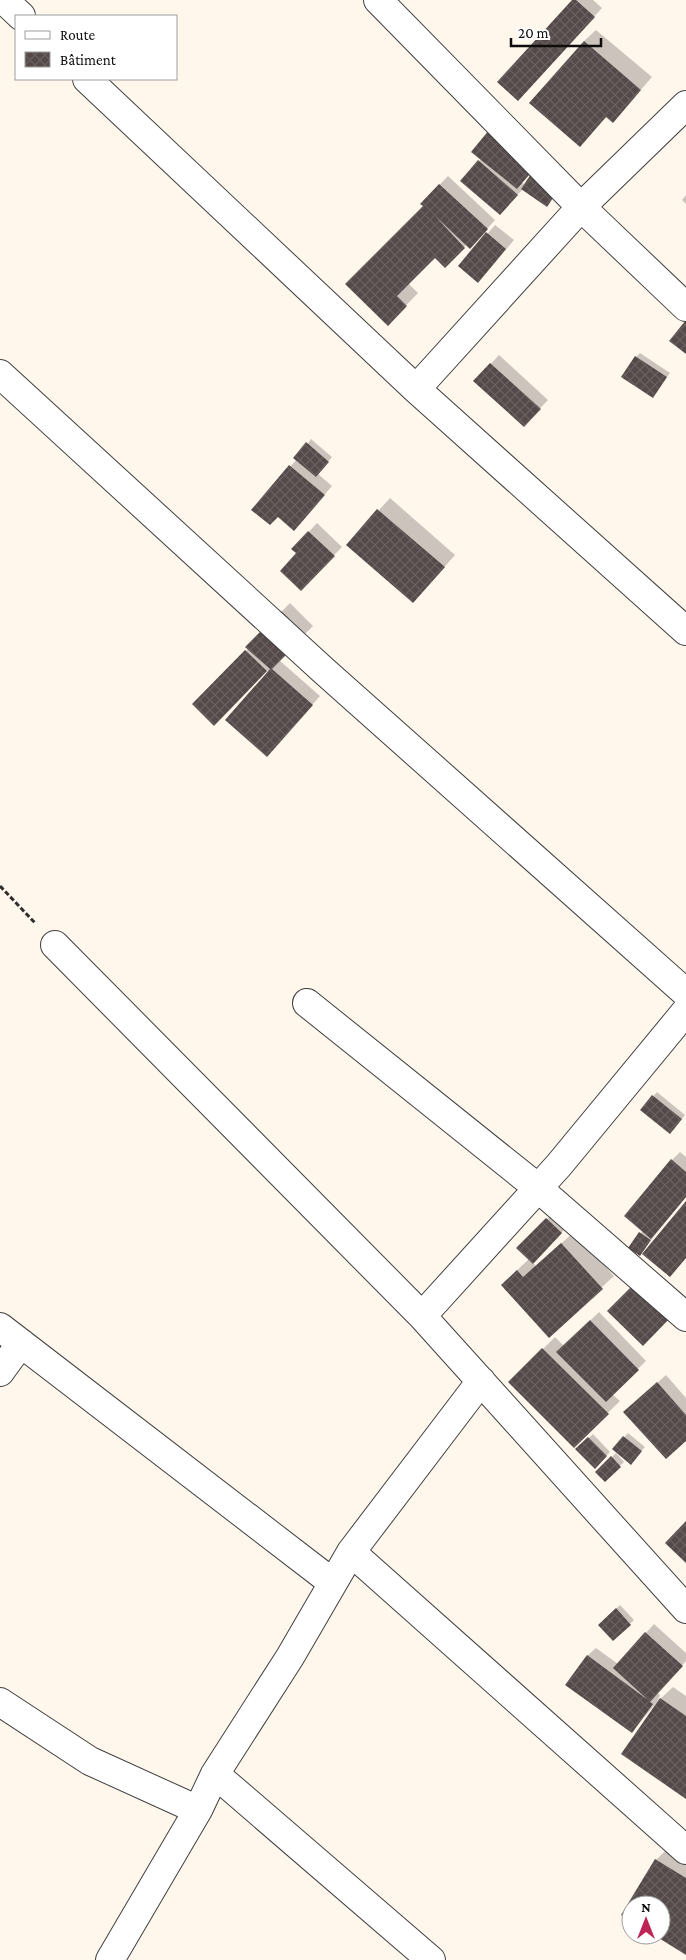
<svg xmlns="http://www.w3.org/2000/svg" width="686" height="1960" font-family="'Crimson Pro',serif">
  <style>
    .shadow { fill: #0003; fill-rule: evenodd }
    .building { fill: url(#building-cross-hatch) }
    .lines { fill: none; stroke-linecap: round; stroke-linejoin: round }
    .minor-casing { stroke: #404040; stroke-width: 30 }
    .path { stroke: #2f2f2f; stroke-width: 3; stroke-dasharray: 5 2.5; stroke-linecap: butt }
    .minor { stroke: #fff; stroke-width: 28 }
  </style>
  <defs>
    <pattern id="building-cross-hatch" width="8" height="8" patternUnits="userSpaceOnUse" patternTransform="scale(1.25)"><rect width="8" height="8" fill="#554a49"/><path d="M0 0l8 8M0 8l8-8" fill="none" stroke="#68605f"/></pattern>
  </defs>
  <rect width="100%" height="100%" fill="#fff6ec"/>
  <path class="shadow" d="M574 0H593L602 8 526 91Z
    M596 30 652 77 624 109 607 116 580 145 584 41Z
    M498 122 542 159 538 164 564 181 547 205 523 189 500 213 462 180 481 159 472 151ZM534 169 535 170 525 185 522 182Z
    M448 176 495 220 478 239 467 244 445 266 435 256 408 283 418 293 388 324 425 206 422 203Z
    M686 195V204L682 200Z
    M495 225 514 240 486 273 460 266Z
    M640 353 670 373 656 392 636 357Z
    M499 355 548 400 524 425 475 381Z
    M311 439 332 457 318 474 332 486 302 521 253 509 297 459Z
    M390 498 455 555 425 589 348 544Z
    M317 523 342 547 301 589 298 553 293 549Z
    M290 603 313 626 279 660 320 696 275 747 268 672 267 670 214 724 194 704 249 648 247 647Z
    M657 1092 685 1115 674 1129 641 1110Z
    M680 1152 686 1157V1197L643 1250 630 1247 643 1230 672 1160Z
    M551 1215 565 1229 533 1263 536 1266 574 1232 614 1276 549 1336 514 1273 529 1259 518 1248Z
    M599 1312 646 1361 612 1394 620 1401 574 1446 510 1382 555 1337 564 1346Z
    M666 1375 686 1398V1439L633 1404Z
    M628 1433 645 1447 634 1459 614 1449Z
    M593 1434 610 1452 595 1467 577 1449Z
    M616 1453 624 1462 605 1480 597 1472Z
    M620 1605 634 1620 613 1640 599 1625Z
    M654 1624 686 1653V1661L657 1693 660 1695 657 1702 632 1732 587 1656 596 1648 618 1664Z
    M673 1687 686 1696V1797L657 1702Z
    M668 1848 686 1859V1953L656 1935H661V1905H631L623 1914 656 1860Z"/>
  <path class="building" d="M572 0H576L595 17 518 101 497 82Z
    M584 41 641 90 613 123 606 117 580 147 529 103Z
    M489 130 535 168 517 189 471 152Z
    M478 160 518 195 500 215 460 181Z
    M535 168 561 186 547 207 521 189Z
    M439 184 488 229 470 249 436 217 465 248 445 268 435 258 397 296 407 306 388 326 345 284 423 206 420 204Z
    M486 232 506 249 478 283 458 266Z
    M686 320V354L669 341Z
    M635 356 667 377 653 398 621 377Z
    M490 363 541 409 524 427 473 381Z
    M306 442 329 462 316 477 293 458Z
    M289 465 325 495 294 531 278 517 270 525 251 510Z
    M377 509 445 567 413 603 346 545Z
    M308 531 335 556 301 591 280 571 296 553 291 549Z
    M281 611 306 635 272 669 313 705 267 757 225 720 270 669 245 647Z
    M245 650 267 671 214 726 192 704Z
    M652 1095 682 1119 670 1134 640 1110Z
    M671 1159 686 1172V1197L651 1239 624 1216Z
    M686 1201V1258L670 1277 642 1254Z
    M546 1218 562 1233 533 1264 516 1248Z
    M639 1232 651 1240 640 1256 628 1248Z
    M561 1243 603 1289 549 1338 501 1285 517 1270 523 1277Z
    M636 1282 672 1316 643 1346 607 1311Z
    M590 1320 639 1370 606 1402 556 1352Z
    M542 1348 609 1414 574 1448 508 1382Z
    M657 1382 686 1415V1441L666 1459 623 1412Z
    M623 1436 642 1451 631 1465 612 1449Z
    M588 1437 607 1456 595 1469 575 1449Z
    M611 1456 621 1467 605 1482 595 1472Z
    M686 1521V1563L665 1543Z
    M616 1608 631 1625 613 1641 598 1625Z
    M645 1632 683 1666 650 1702 653 1704 632 1733 565 1685 587 1655 648 1700 613 1668Z
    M660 1698 686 1716V1799L621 1754Z
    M655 1859 686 1878V1955L654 1935H661V1905H631V1921L621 1915Z"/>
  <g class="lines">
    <defs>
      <path id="minor" d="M4 0 21 16
        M378 0 581 207 686 307
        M87 79 416 389 686 631
        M0 374 323 670 686 993
        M416 389 581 207 686 105
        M55 945 422 1316 686 1609
        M307 1003 538 1188 686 1317
        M422 1316 559 1165 686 1011
        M0 1327 333 1583
        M0 1372 21 1343
        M351 1552 686 1850
        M0 1702 90 1761 198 1810
        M215 1774 431 1960
        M110 1960 198 1810 215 1774 290 1657 351 1552 481 1381"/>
    </defs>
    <use href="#minor" class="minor-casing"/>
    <path class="path" d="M0 886 36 924"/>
    <use href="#minor" class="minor"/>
  </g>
  <rect x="15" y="15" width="162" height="65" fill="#ffffff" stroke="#9e9e9e"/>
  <rect x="25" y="31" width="25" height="8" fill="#ffffff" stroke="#9e9e9e"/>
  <text x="60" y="40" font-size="15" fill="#0d0d0d">Route</text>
  <rect x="25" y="52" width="25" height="15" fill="url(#building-cross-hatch)" stroke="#9e9e9e"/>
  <text x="60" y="65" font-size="15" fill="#0d0d0d">Bâtiment</text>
  <g transform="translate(646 1920)"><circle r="24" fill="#ffffff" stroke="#9e9e9e"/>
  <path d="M0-4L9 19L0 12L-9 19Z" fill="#be2454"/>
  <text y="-8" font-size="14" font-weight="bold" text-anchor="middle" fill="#0d0d0d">N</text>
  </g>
  <path d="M511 38v8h90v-8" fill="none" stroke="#0d0d0d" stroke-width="2.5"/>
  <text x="518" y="38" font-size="15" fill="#0d0d0d" stroke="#ffffff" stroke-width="4" paint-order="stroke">20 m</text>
</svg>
